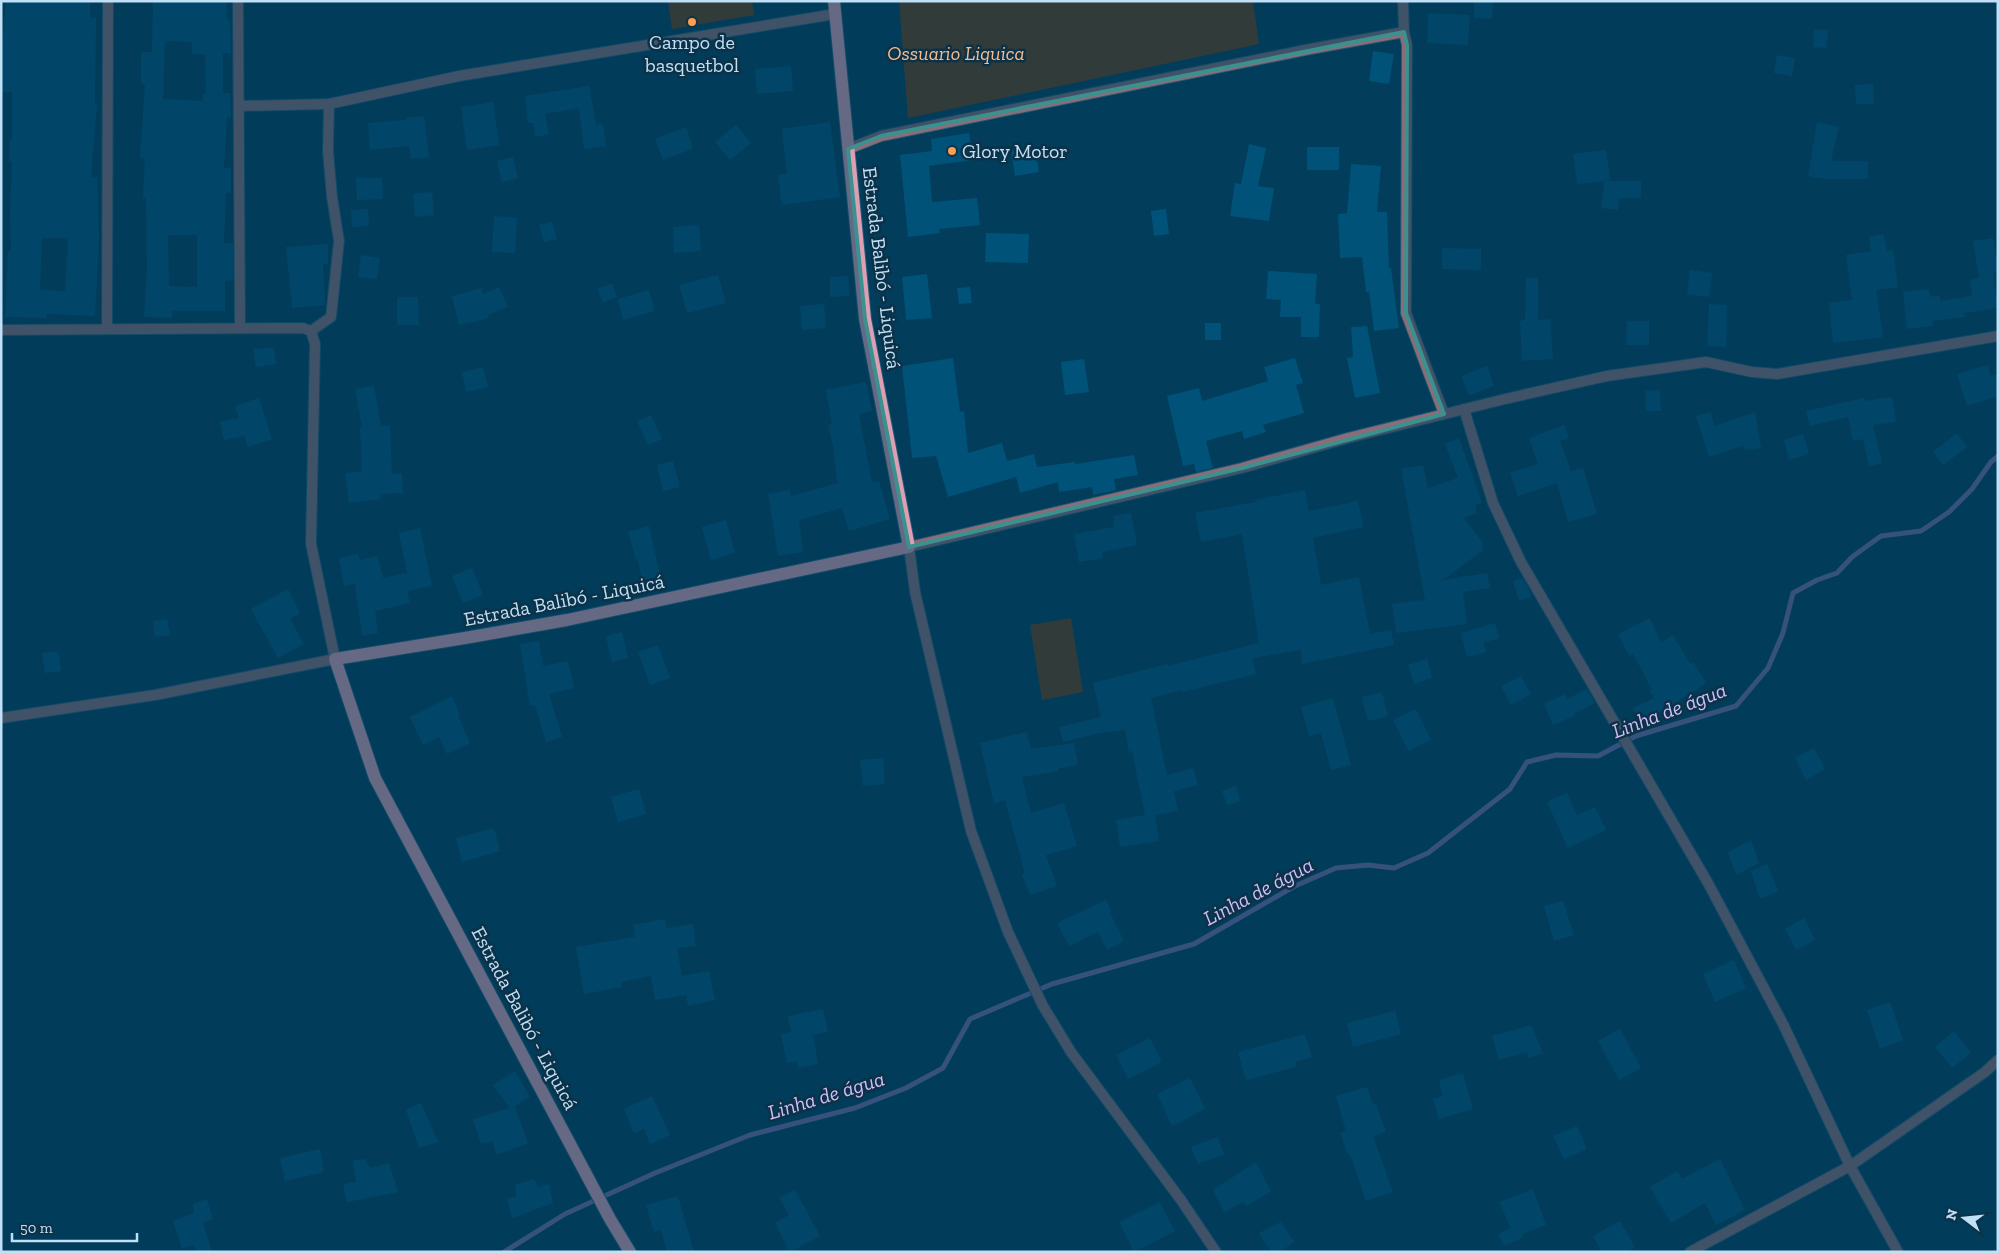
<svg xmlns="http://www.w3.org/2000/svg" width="1999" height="1253" font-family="'Zilla Slab',serif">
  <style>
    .green { fill: #6c3d13 }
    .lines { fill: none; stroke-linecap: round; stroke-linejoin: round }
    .stream { stroke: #756ca5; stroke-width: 5 }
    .building { fill: #005279; fill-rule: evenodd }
    .street-casing { stroke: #245a77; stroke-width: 12 }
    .primary-casing { stroke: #245a77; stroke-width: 14 }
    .street { stroke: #8c6d77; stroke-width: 10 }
    .primary { stroke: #de9fb3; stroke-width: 12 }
    .marked { fill: none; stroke: #3b9090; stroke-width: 4; stroke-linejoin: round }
    .poi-dot { fill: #fb9e51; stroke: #0d3247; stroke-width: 2 }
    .labels { text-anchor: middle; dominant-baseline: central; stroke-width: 5; stroke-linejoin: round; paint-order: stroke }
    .poi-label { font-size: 20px; fill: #bfe0f7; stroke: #0d3247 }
    .park-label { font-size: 20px; font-style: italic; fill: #f5bc91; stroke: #0d3247 }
    .street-label { font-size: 20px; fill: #bfe0f7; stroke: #0d3247 }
    .water-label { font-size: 21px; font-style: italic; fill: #d0bdfb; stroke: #0d3247 }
  </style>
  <rect width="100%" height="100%" fill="#023d5b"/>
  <path class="green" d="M668 1H752L754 15 672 29Z
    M899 1H1253L1259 44 908 118Z
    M1071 618 1083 692 1042 700 1030 625Z"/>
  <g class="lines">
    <path class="stream" d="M504 1252 565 1214 655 1173 750 1135 855 1108 906 1088 943 1068 970 1019 1052 984 1194 944 1295 886 1336 868 1368 865 1394 868 1428 853 1510 789 1527 762 1556 755 1598 756 1636 736 1736 706 1768 668 1783 633 1793 593 1817 580 1837 573 1852 557 1881 536 1921 531 1949 512 1972 489 1991 462 1998 456"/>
  </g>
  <path class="building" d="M6 1H90V18H96L95 104H97L91 177H97L99 235 95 316 47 314V318L5 317 8 251H11L10 213 12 162 9 161 10 139 12 140V92H2V44ZM42 238H68L65 291 40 290Z
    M153 1H226L227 21H230L231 53H223V93H230L231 117H227L224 168H231V193H226L224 243H233V280L225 281V311H172V318L144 317 147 271 146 198H143L145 158H140L145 84H141V52H152ZM165 41 192 42V54H205L206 94H203V101L163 99ZM168 235H197V287L169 286Z
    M1474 1H1493L1492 19 1474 18Z
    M1428 13 1470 15 1468 45 1427 43Z
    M1814 29 1828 30 1826 48 1813 47Z
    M1373 51 1394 54 1389 84 1369 81Z
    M1777 55 1795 58 1792 76 1774 73Z
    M791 66 793 91 757 94 755 69Z
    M1873 84 1874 104H1856L1855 85Z
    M589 86 596 125 603 124 606 146 584 149 579 108 545 114 549 134 535 137 533 123H528L525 96Z
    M493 102 499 145 467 150 461 107Z
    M424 116 429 157 411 159 409 146 370 150 368 123 406 120V118Z
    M830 122 840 197 782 205 778 175 787 174 782 129Z
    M1817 122 1839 127 1831 161H1868V179H1825L1808 176Z
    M736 125 751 143 730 160 715 142Z
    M686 127 692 144V149L663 160 655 139Z
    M969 133 973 160 929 166 932 202 977 198 980 225 939 229 940 233 908 237 900 155 932 151 931 139Z
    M1249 144 1266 148 1258 186 1274 188 1269 221 1230 216 1235 183 1241 184Z
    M1035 147 1039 172 1015 176 1011 151Z
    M1307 147H1339V170H1307Z
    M1606 150 1610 180 1604 181H1641V198H1619L1618 210 1601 208 1604 181 1577 184 1573 154Z
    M513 157 518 178 502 182 497 161Z
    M1351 164 1381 166 1377 212H1387L1389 268H1391L1399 328 1374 331 1369 292H1366L1362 257 1340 258 1338 214 1347 213Z
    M356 178H382L383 199 357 200Z
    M432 192 434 215 415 217 413 194Z
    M368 209 369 226 352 227 351 210Z
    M1166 209 1169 234 1154 236 1151 211Z
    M494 216 517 218 515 253 492 252Z
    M552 222 557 239 544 242 539 225Z
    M699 225 701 251 674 253 673 227Z
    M986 233 1029 234 1028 263 985 262Z
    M1883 234 1887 251 1893 250 1898 287 1876 290 1883 337 1833 343 1829 303 1852 300 1846 255 1871 251 1869 237Z
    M1993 238 1996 257H1998V272L1993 273 1998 308 1964 313 1965 317 1932 321 1933 326 1907 329 1903 292 1929 289 1930 297 1940 295V301L1972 296 1970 280 1979 278 1973 241Z
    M328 244V264H323L325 305 292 308 286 247Z
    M1442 248 1481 249V270L1442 269Z
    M361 255 380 258 377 279 358 277Z
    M1690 270 1712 273 1709 297 1687 294Z
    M1268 271 1317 274 1315 304H1320L1319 337H1301V317H1280L1281 300 1266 299Z
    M927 274 932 318 906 320 902 277Z
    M718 275 726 303 687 313 679 285Z
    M848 276 849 296 830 297V277Z
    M1526 278H1538V320L1550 319 1553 359 1522 361 1520 321 1525 320Z
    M612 283 617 297 603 302 597 289Z
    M499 287 508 307 488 315 489 318 459 325 452 296 482 288 483 294Z
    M970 287 972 303 959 304 957 288Z
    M649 290 655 311 623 320 618 299Z
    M397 297H418L419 325H397Z
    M824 304 826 328 802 330 800 306Z
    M1709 304 1727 305 1726 347 1707 346Z
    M1627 321H1649V345H1626Z
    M1205 323H1221V340H1205Z
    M1367 326 1380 393 1355 398 1347 358 1353 357 1351 327Z
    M274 347 276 364 256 367 253 349Z
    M953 358 960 412 964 411 968 453 1002 443 1007 461 1034 454 1037 467 1075 462V464L1134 455 1138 475 1114 479 1116 490 1093 495 1092 487 1059 492 1058 482 1020 493 1016 477 948 497 936 456 912 458 902 366Z
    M1295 358 1303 383 1296 385 1304 413 1263 425 1266 432 1244 439 1242 431 1206 441 1213 468 1196 472 1194 464 1183 466 1167 396 1199 388 1202 401 1268 381 1264 367Z
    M1084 359 1089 392 1065 395 1061 362Z
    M1988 365 1991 376 1998 374V396L1967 406 1957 374Z
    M1487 366 1494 386 1469 396 1461 376Z
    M483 367 488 387 466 392 462 372Z
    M866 382 872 411 859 414 872 483 879 481 890 519 849 531 842 508 799 520 803 552 778 556 768 494 790 490 791 496 838 483 833 453H835L828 425 832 424 826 390Z
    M374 386 381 426H390L392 474 402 473 403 493 380 494 381 499 349 503 345 473 362 471 360 427H362L355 389Z
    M1660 390 1661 411H1646L1645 391Z
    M1892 397 1896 422 1873 425 1882 463 1869 466 1863 439 1853 441 1848 417 1810 426 1806 411 1864 398 1865 401Z
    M259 398 272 439 248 447 244 436 224 440 220 422 239 418 235 406Z
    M1711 412 1714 426 1755 412 1761 448 1745 450 1744 445 1709 457 1696 416Z
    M651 415 662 439 648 445 637 421Z
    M1564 425 1569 438 1560 441 1571 471 1583 468 1597 514 1568 522 1557 483 1518 496 1510 473 1538 464 1529 438Z
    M1957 433 1967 447 1943 465 1933 452Z
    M1803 434 1809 454 1789 460 1784 440Z
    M1459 438 1482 503 1475 505 1477 513 1464 518 1482 542 1483 550 1443 580 1487 573 1490 588 1463 592 1467 624 1396 633 1392 604 1425 600 1401 469 1423 465 1428 488 1458 478 1445 444Z
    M673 461 680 487 663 491 657 465Z
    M1305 490 1309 511 1358 501 1363 527 1313 538 1321 585 1359 577 1370 634 1391 630 1394 645 1302 664 1301 650 1252 658 1256 674 1182 692V690L1151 698 1167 775 1194 768 1198 785 1174 791 1178 811 1155 815 1159 841 1120 847 1116 820 1145 815 1132 751 1129 752 1125 730 1100 733 1063 742 1059 727 1101 717 1093 683 1167 664 1168 666 1259 643 1242 534 1201 542 1195 513 1256 502 1255 500Z
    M1131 513 1137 545 1102 552 1103 558 1079 562 1074 534 1114 527 1113 516Z
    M726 520 735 553 711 560 702 527Z
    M649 526 660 576 642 580 638 559 636 560 628 532Z
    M420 528 432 586 407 591 410 603 375 611 378 633 362 636 355 584 344 586 339 558 358 554 360 560 377 556 383 578 407 573 399 533Z
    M472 568 483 595 463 603 452 576Z
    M1523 578 1532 597 1519 601 1513 581Z
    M288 589 300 613 290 619 304 644 278 658 251 609Z
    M1650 618 1661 643 1673 635 1690 664 1693 662 1706 683 1658 714 1661 720 1644 729 1633 708 1654 698 1649 690 1652 689 1633 654 1629 656 1618 634Z
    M167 619 170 635 155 637 153 621Z
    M1495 623 1499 638 1483 643 1486 652 1467 657 1461 633Z
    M622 632 628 658 612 662 606 636Z
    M539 641 543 666 568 661 574 688 549 694 562 737 546 742 535 705 530 706 520 644Z
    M658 645 670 678 650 685 638 652Z
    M58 651 61 671 45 673 42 653Z
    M1427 659 1432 678 1414 684 1408 665Z
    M1521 676 1531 694 1511 705 1501 686Z
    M1587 689 1595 703 1574 714V716L1553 725 1544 704 1566 694 1567 699Z
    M1382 692 1388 716 1368 721 1362 697Z
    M452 696 460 715 458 716 470 743 447 754 439 737 423 745 410 717Z
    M1333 698 1351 765 1331 770 1321 733 1309 736 1301 707Z
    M1416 709 1431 740 1408 751 1393 720Z
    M1027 732 1031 749 1074 743 1078 765 1059 768V771L1022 777 1031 813 1064 803 1077 846 1046 855 1057 886 1030 895 1022 875 1025 874 1005 800 994 803 980 743Z
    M1814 748 1825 769 1806 780 1795 758Z
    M883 758 885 784 863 786 860 760Z
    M1236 786 1240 801 1227 805 1222 791Z
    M639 789 646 814 618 822 611 797Z
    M1567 793 1577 815 1595 807 1606 830 1568 848 1547 802Z
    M494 828 500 851 462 862 456 838Z
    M1751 840 1759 863 1736 875 1728 852Z
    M1767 864 1778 891 1760 899 1751 871Z
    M1106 900 1112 913H1110L1124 941 1107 950 1098 932 1069 946 1057 923Z
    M1563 901 1574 935 1554 941 1544 906Z
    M1804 918 1815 940 1796 950 1785 929Z
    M665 919 667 928 693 924 696 946 677 948 682 976 709 971 715 1000 688 1006 686 995 655 1000 651 976 621 982 622 987 584 994 576 947 635 937 633 925Z
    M1734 960 1746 988 1715 1002 1703 974Z
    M1890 1002 1903 1040 1880 1049 1867 1010Z
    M823 1009 828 1032 813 1035 818 1064 798 1068 797 1061 787 1063 781 1034 791 1032 788 1016Z
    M1395 1011 1401 1034 1353 1047 1347 1023Z
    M1531 1025 1543 1053 1529 1058 1527 1052 1499 1060 1492 1036Z
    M1620 1029 1641 1068 1619 1080 1598 1041Z
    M1954 1031 1971 1053 1952 1068 1935 1047Z
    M1305 1034 1312 1057 1295 1062 1296 1067 1246 1080 1238 1052Z
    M1150 1038 1162 1062 1128 1079 1116 1055Z
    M515 1071 530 1097 511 1108 515 1107 528 1143 496 1155 493 1141 481 1144 473 1119 510 1108 493 1085Z
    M1463 1073 1473 1109 1439 1119 1433 1099 1443 1096 1439 1080Z
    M1190 1078 1205 1109 1172 1126 1157 1094Z
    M1367 1087 1373 1105 1376 1104 1386 1132 1373 1136 1393 1192 1366 1201 1350 1154 1348 1155 1340 1133 1346 1131 1336 1096Z
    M652 1096 670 1135 650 1144 644 1129 634 1133 624 1109Z
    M421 1103 438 1142 419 1148 406 1110Z
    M1577 1126 1587 1149 1564 1159 1553 1136Z
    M1218 1137 1224 1154 1198 1164 1191 1147Z
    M320 1149 324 1172 285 1181 280 1158Z
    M365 1159 370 1168 389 1163 398 1192 347 1202 343 1184 356 1182 353 1160Z
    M1720 1159 1745 1210 1716 1225 1705 1203 1671 1223 1650 1187 1677 1171 1682 1179Z
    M1256 1162 1271 1191 1247 1206 1243 1202 1224 1212 1213 1190Z
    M534 1179 538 1187 549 1184 553 1203 512 1218 507 1198 516 1197 515 1185Z
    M1533 1189 1546 1225 1522 1234 1524 1237 1504 1246 1498 1234 1511 1228 1499 1202Z
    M795 1190 820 1236 790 1252 775 1223 789 1215 779 1198Z
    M678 1196 694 1252H667L661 1230 654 1232 646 1205Z
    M207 1199 213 1219 203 1223 212 1252H197L194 1245 182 1248 173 1221 194 1213 193 1204Z
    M1160 1202 1175 1231 1134 1252 1119 1222Z
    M1620 1221 1635 1247 1627 1252H1602L1593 1236Z
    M1281 1222 1294 1242 1280 1252H1271L1259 1233Z"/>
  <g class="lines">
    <defs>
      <path id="street" d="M238 1 240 328
        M1403 1 1404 32 1407 45 1406 313 1444 414
        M329 104 459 76 835 14
        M239 106 329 104 328 151 332 197 339 241 331 317 311 331
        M848 149 881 136 1310 49 1404 32
        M107 329 108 1
        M1 330 303 328 311 331 315 344 311 544 335 659 155 695 1 718
        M1464 409 1493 503 1521 562 1708 883 1783 1024 1850 1166 1898 1252
        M1216 1252 1181 1200 1071 1052 1043 1006 1008 932 971 831 915 592 909 547 1242 468 1348 438 1505 399 1607 376 1706 362 1752 372 1777 374 1998 336
        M1690 1252 1850 1166 1985 1072 1998 1060"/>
      <path id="primary" d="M630 1252 610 1219 375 778 335 659 465 638 567 620 909 547 865 319 834 1"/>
    </defs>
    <use href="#street" class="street-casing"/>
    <use href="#primary" class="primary-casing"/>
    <use href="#street" class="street"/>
    <use href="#primary" class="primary"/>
  </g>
  <path d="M0 0H1999V1253H0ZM1404 32 1407 45 1406 313 1444 414 1242 468 909 547 865 319 848 149 881 136Z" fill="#023d5b" fill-opacity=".55" fill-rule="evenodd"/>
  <path class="marked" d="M1404 32 1407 45 1406 313 1444 414 1242 468 909 547 865 319 848 149 881 136Z"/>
  <g class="poi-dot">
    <circle cx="692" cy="22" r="5"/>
    <circle cx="952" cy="151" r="5"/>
  </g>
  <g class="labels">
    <g class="poi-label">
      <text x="692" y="42">Campo de<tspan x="692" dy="23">basquetbol</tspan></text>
      <text x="962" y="151" text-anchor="start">Glory Motor</text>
    </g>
    <g class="park-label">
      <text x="956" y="53">Ossuario Liquica</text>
    </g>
    <g class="street-label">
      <text transform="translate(882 268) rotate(83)">Estrada Balibó - Liquicá</text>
      <text transform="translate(564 600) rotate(-11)">Estrada Balibó - Liquicá</text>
      <text transform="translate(525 1018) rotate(62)">Estrada Balibó - Liquicá</text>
    </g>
    <g class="water-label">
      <text transform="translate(1669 710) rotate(-21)">Linha de água</text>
      <text transform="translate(1258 891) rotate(-28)">Linha de água</text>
      <text transform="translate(826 1095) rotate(-17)">Linha de água</text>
    </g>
  </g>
  <rect width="1999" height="1253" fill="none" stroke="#bfe0f7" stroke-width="5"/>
  <g transform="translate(1964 1218) rotate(286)" stroke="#0d3247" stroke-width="4" paint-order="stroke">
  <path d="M0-4L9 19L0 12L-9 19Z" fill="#bfe0f7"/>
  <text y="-8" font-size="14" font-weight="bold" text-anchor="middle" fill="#bfe0f7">N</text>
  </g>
  <path d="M12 1233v8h125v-8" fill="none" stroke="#bfe0f7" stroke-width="2.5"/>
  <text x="20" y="1233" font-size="15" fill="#bfe0f7" stroke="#0d3247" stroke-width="4" paint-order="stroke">50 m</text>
</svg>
